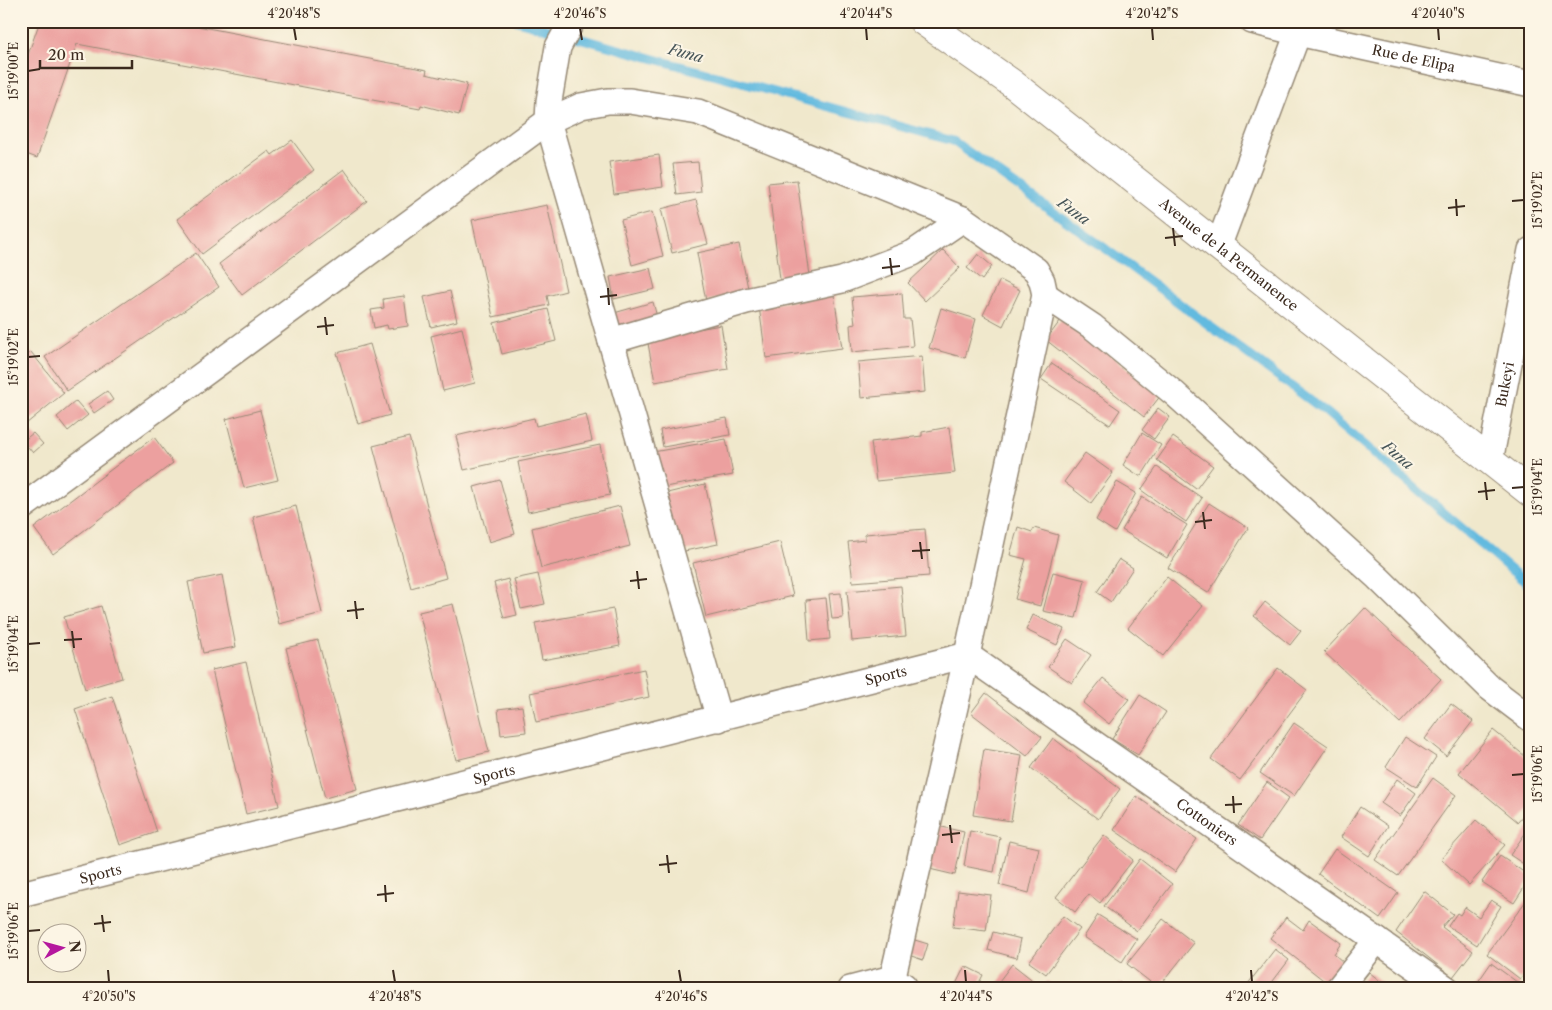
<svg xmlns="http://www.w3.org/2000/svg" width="1552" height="1010" font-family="'Libre Caslon Text',serif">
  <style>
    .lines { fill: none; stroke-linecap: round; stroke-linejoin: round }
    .stream { stroke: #62badf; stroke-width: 9 }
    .building { fill: #eca09f }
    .minor-casing { stroke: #968975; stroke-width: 28 }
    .tertiary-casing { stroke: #968975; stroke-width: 30 }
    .minor { stroke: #fff; stroke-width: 25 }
    .tertiary { stroke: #fff; stroke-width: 28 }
    .ticks { fill: none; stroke: #3b2a1e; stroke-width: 2 }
    .labels { text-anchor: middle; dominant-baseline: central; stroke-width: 4; stroke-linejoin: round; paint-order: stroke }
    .street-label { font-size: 14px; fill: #3b2a1e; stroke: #fcf5e5 }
    .water-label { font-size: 15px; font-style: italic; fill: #475558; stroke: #fcf5e5 }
    .neatline { fill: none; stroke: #3b2a1e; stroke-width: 2 }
    .ticks-label { font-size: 12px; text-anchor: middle; fill: #3b2a1e }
  </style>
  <rect width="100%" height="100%" fill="#fcf5e5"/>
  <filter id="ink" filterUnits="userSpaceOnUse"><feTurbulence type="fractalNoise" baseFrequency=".02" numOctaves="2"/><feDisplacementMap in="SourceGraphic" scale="10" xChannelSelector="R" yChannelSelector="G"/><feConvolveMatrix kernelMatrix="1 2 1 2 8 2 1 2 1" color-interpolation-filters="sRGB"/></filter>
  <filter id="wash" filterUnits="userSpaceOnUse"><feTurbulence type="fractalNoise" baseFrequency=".0096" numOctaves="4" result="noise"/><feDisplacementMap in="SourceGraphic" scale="20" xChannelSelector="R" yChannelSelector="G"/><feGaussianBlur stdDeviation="1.12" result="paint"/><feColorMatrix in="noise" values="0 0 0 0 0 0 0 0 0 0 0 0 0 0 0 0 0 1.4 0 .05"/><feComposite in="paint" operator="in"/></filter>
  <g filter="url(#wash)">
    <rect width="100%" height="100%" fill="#f0e8cc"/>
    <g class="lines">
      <path class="stream" d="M517 21 953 141 1106 249 1326 412 1531 587"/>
    </g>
    <g id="blocks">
      <path class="building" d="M40 21H171L427 70 426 74 467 84 459 115 421 105 420 109 77 44 37 158 21 152V74Z
        M292 140 314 170 202 254 177 219 269 151 272 155Z
        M659 155 663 187 614 194 609 162Z
        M698 162 701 192 677 195 673 164Z
        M344 169 367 201 242 295 219 264Z
        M21 171 28 173 22 193H21Z
        M797 180 811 283 781 287 768 183Z
        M696 200 708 244 672 253 661 209Z
        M547 205 566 291 547 296 549 305 493 317 472 220Z
        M652 212 663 256 632 265 621 220Z
        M739 244 749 293 706 301 697 253Z
        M943 250 960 268 925 301 908 283Z
        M196 253 219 287 67 391 45 357Z
        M978 254 992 266 982 280 967 268Z
        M650 268 655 289 614 299 610 277Z
        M1000 280 1020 290 1003 326 983 315Z
        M450 291 457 321 431 327 424 297Z
        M902 293 904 319H910L913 346 852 352 850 325 855 324 852 297Z
        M834 295 842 348 766 358 759 306Z
        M404 296 408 326 388 329 387 325 374 328 371 310 384 308 383 299Z
        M653 302 658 321 619 332 614 313Z
        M941 308 976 319 965 358 929 348Z
        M548 309 556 341 502 354 494 323Z
        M1063 317 1161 395 1144 417 1046 340Z
        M721 325 728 369 655 382 647 338Z
        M462 328 475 383 443 391 431 336Z
        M370 344 390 415 358 424 337 353Z
        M31 352 64 393 21 428V360Z
        M922 356 925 392 861 398 858 362Z
        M1052 363 1120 410 1110 425 1041 379Z
        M107 391 113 400 94 413 88 404Z
        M76 401 88 415 68 431 57 417Z
        M1158 408 1170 417 1154 439 1142 430Z
        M260 410 278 480 244 488 226 419Z
        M586 414 592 441 464 470 456 436 534 418 536 426Z
        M727 418 730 435 663 447 660 430Z
        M949 427 955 473 876 481 871 442 922 436V432Z
        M33 433 43 444 33 453 23 441Z
        M1142 433 1161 445 1141 477 1123 465Z
        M154 437 173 463 53 554 34 528Z
        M409 437 446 578 411 588 373 446Z
        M1173 437 1213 466 1196 489 1157 460Z
        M726 439 733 475 659 488 653 452Z
        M600 445 610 495 528 512 518 462Z
        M1085 453 1113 473 1091 503 1064 482Z
        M1157 467 1202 498 1186 522 1141 490Z
        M500 480 515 534 489 542 474 487Z
        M1117 482 1136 493 1115 532 1096 520Z
        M705 484 718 544 675 553 663 494Z
        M1142 497 1187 525 1167 558 1122 530Z
        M1209 503 1248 528 1208 593 1168 568Z
        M296 506 322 613 279 624 253 517Z
        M620 506 630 546 541 568 532 528Z
        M1018 527 1032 532 1034 528 1058 535 1040 606 1015 599 1026 559 1010 555Z
        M925 529 929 576 853 582 848 542 865 540V534Z
        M780 542 793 596 706 617 693 563Z
        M1119 559 1133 568 1111 602 1097 592Z
        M1053 572 1085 580 1076 618 1043 611Z
        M538 574 545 604 521 609 514 579Z
        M222 575 236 647 203 653 188 582Z
        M1167 577 1203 606 1163 656 1128 628Z
        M508 579 517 615 504 618 494 583Z
        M901 586 906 636 852 641 847 591Z
        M841 593 843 618 832 619 829 594Z
        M826 598 830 639 809 641 806 600Z
        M1265 602 1301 631 1290 645 1254 616Z
        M453 604 489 752 456 760 419 612Z
        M101 606 122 678 85 689 64 617Z
        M1365 608 1441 679 1400 723 1324 652Z
        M613 609 620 646 542 660 535 623Z
        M1033 615 1064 629 1057 645 1026 630Z
        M1067 639 1091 655 1072 683 1048 667Z
        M318 640 357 789 325 798 286 648Z
        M246 662 279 806 246 814 212 670Z
        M1278 668 1307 690 1240 780 1211 759Z
        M644 669 649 697 536 722 530 693Z
        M1103 678 1129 699 1109 724 1083 703Z
        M986 693 1042 737 1027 756 971 713Z
        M1140 695 1166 712 1138 755 1112 739Z
        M112 696 157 832 120 845 75 709Z
        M1451 704 1473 721 1446 756 1425 739Z
        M522 706 526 732 501 735 498 709Z
        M1294 723 1328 746 1294 796 1260 773Z
        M1493 730 1531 761V807L1518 822 1459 773Z
        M1405 737 1436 757 1417 787 1386 767Z
        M1053 738 1120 789 1098 819 1031 768Z
        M984 749 1022 755 1011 821 973 815Z
        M1433 778 1456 795 1398 876 1375 860Z
        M1397 779 1416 793 1400 816 1381 803Z
        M1267 782 1289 798 1260 840 1238 825Z
        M1136 796 1197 839 1175 872 1114 830Z
        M1360 807 1388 826 1369 856 1341 837Z
        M1476 820 1505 845 1469 885 1441 859Z
        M929 824 964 832 955 875 921 867Z
        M1531 825V869L1510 855Z
        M970 831 1000 837 994 872 964 866Z
        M1104 835 1133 860 1100 903 1089 894 1075 912 1056 897Z
        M1009 841 1039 848 1029 893 999 885Z
        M1335 849 1398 893 1380 919 1318 874Z
        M1500 856 1531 877 1514 903 1482 882Z
        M1140 859 1172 884 1137 931 1104 906Z
        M958 891 991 895 986 931 953 927Z
        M1424 891 1453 914 1442 927 1473 951 1453 977 1396 932Z
        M1531 894V965L1520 979 1487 954Z
        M1491 900 1501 906 1477 945 1448 926 1457 913 1460 915 1465 907 1479 917Z
        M1098 915 1137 939 1122 962 1084 937Z
        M1063 916 1080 929 1046 974 1029 962Z
        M1286 917 1303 930 1309 920 1341 943 1334 954 1344 963 1327 983 1270 938Z
        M1163 919 1194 943 1158 988 1127 964Z
        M993 932 1021 939 1017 958 988 950Z
        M905 937 928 944 923 960 900 952Z
        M1275 949 1289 960 1267 989H1244Z
        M1491 963 1521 985 1518 989H1473Z
        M1012 964 1035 982 1030 989H993Z
        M965 966 983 975 976 989H960L955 986Z
        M1369 972 1390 989H1356Z
        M1047 981 1058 989H1041Z
        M1120 982 1129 989H1115Z"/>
    </g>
  </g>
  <g filter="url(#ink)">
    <use href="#blocks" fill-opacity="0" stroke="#968975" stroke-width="1"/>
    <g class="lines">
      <defs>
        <g id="minor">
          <path d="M572 21 558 47 549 101 548 121 719 719"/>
          <path id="s1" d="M1252 21 1298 33 1531 84"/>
          <path d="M1218 247 1298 33 1300 21"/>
          <path d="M1045 295 1093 327 1175 394 1378 578 1490 688 1531 719"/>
          <path d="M611 341 746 301 842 280 913 253 963 219"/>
          <path id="s2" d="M1490 461 1531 250"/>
          <path d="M21 508 548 121 581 106 608 101H630L698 112 963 219 1036 270 1042 281 1045 295 967 655 890 989"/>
          <path id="s3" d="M21 894 967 655 1447 989"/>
          <path d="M850 989 892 978 904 986"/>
          <path d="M1338 989 1377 940"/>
        </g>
        <g id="tertiary">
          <path id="s4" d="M923 21 1013 84 1531 493"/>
        </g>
      </defs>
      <use href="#minor" class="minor-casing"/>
      <use href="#tertiary" class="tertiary-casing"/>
      <use href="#minor" class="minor"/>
      <use href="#tertiary" class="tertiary"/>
    </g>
  </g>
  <path class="ticks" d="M294 28 296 40M580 28 582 40M866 28 867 40M1152 28 1153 40M1438 28 1439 40M28 71 40 69M1456 199 1457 216M1512 201 1524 200M1448 208 1465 206M1173 228 1175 246M1165 238 1183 236M890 258 892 275M882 268 900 266M608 288 609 305M600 297 617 295M325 317 327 335M317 327 334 325M28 357 40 356M1485 482 1487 500M1512 488 1524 487M1478 492 1495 490M1203 512 1205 529M1195 522 1212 520M920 542 922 559M912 551 930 550M637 571 639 589M630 581 647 579M355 601 357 619M347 611 364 609M72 631 74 648M64 640 82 639M28 644 40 643M1512 775 1524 774M1233 796 1234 813M1225 805 1242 804M950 825 952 843M942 835 960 833M667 855 669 873M659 865 677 863M385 885 386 902M377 895 394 893M102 915 104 932M94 924 111 922M28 931 40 930M108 970 109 982M393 970 395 982M679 970 681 982M965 970 966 982M1251 970 1252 982"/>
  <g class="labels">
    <g class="street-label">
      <text stroke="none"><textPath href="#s1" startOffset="166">Rue de Elipa</textPath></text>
      <text stroke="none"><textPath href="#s4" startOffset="385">Avenue de la Permanence</textPath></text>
      <text stroke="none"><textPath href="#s2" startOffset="78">Bukeyi</textPath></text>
      <text stroke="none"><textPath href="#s3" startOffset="892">Sports</textPath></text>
      <text stroke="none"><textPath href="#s3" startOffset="488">Sports</textPath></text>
      <text stroke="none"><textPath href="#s3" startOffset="1268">Cottoniers</textPath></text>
      <text stroke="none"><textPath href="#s3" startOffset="82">Sports</textPath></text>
    </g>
    <g class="water-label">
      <text transform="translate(686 53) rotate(15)">Funa</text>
      <text transform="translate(1074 211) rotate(36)">Funa</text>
      <text transform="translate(1398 455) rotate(40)">Funa</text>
    </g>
  </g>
  <rect width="1552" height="1010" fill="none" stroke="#fcf5e5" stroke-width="55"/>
  <g transform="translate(62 948) rotate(84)"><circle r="24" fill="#fcf5e5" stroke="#afa495"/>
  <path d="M0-4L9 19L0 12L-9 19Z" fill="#b5179e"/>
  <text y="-8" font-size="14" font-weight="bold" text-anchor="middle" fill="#3b2a1e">N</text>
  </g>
  <path d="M40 60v8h92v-8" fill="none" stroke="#3b2a1e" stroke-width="2.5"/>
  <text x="48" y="60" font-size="15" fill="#3b2a1e" stroke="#fcf5e5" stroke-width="4" paint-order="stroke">20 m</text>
  <rect x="28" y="28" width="1496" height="954" class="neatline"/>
  <g class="ticks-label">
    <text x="294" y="18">4°20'48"S</text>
    <text x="580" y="18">4°20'46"S</text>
    <text x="866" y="18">4°20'44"S</text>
    <text x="1152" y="18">4°20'42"S</text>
    <text x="1438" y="18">4°20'40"S</text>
    <text transform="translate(14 71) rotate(-90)" y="4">15°19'00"E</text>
    <text transform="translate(1538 200) rotate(-90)" y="4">15°19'02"E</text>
    <text transform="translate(14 357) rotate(-90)" y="4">15°19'02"E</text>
    <text transform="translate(1538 487) rotate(-90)" y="4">15°19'04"E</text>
    <text transform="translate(14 644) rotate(-90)" y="4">15°19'04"E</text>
    <text transform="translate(1538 774) rotate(-90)" y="4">15°19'06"E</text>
    <text transform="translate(14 931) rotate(-90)" y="4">15°19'06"E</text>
    <text x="109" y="1001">4°20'50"S</text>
    <text x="395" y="1001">4°20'48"S</text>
    <text x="681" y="1001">4°20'46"S</text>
    <text x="966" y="1001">4°20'44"S</text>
    <text x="1252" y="1001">4°20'42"S</text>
  </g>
</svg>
